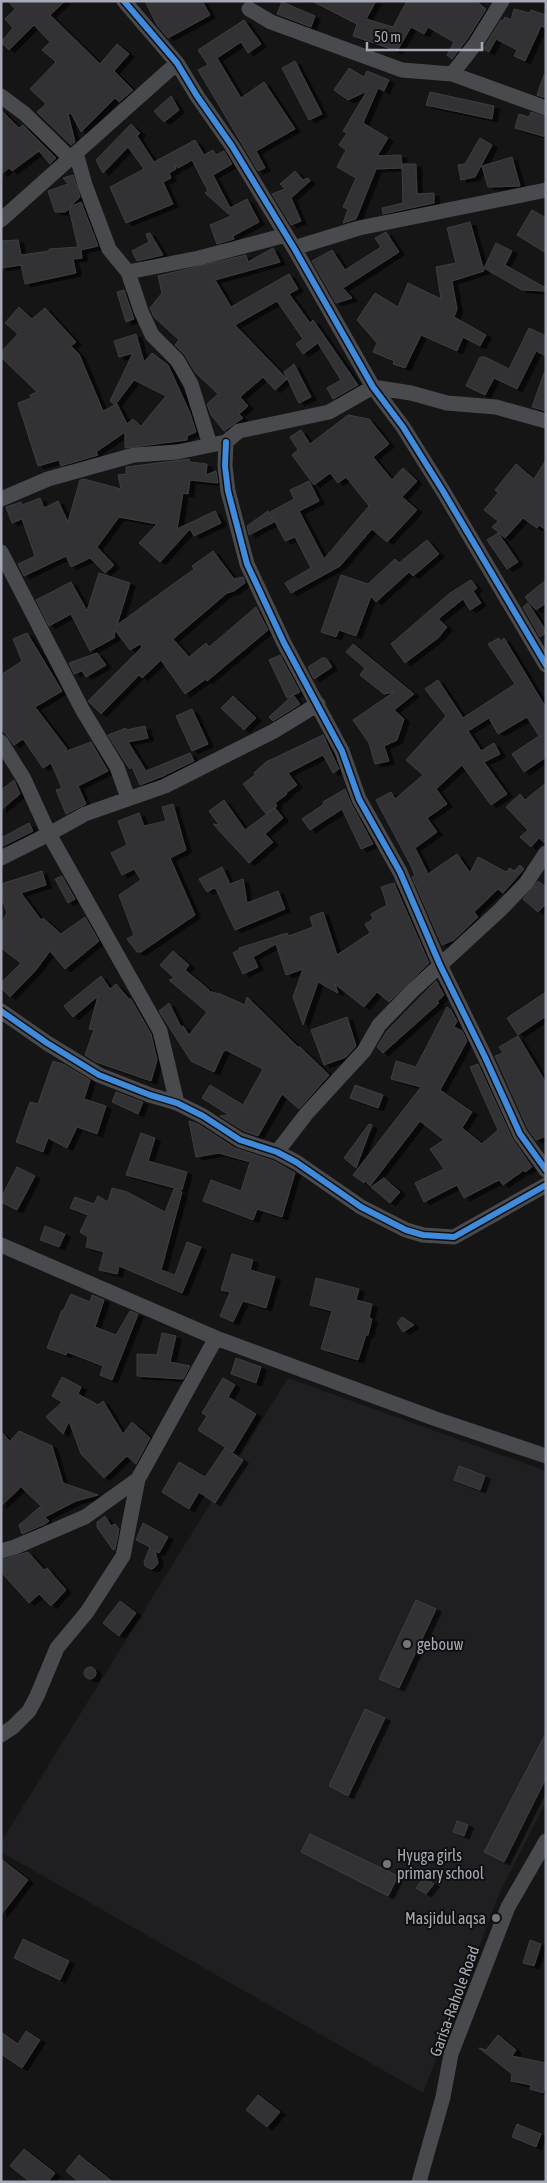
<svg xmlns="http://www.w3.org/2000/svg" width="547" height="2183" font-family="'Asap Condensed',sans-serif">
  <style>
    .built { fill: #1f1f21 }
    .building { fill: #333334; stroke: #3d3e41; fill-rule: evenodd; filter: url(#shadow) }
    .lines { fill: none; stroke-linecap: round; stroke-linejoin: round }
    .street { stroke: #494a4e; stroke-width: 15 }
    .cycleway-casing { stroke: #0f0f10; stroke-width: 9 }
    .cycleway { stroke: #408adc; stroke-width: 6 }
    .poi-dot { fill: #73767e; stroke: #0f0f10; stroke-width: 2 }
    .labels { text-anchor: middle; dominant-baseline: central; stroke-width: 4; stroke-linejoin: round; paint-order: stroke }
    .poi-label { font-size: 16px; fill: #a5aab6; stroke: #0f0f10; text-anchor: start }
    .street-label { font-size: 16px; fill: #a5aab6; stroke: #0f0f10 }
  </style>
  <defs>
    <filter id="shadow"><feDropShadow dx="5.5" dy="3" stdDeviation="0" flood-color="#0009"/></filter>
  </defs>
  <rect width="100%" height="100%" fill="#151515"/>
  <path class="built" d="M288 1378 546 1471V1802L500 1892 423 2093 1 1852V1842Z"/>
  <path class="building" d="M8 1H65L50 15 100 64 117 44 129 54 114 71 133 90 119 102 115 98 81 132 71 113 68 114 75 142 71 145 37 112 46 104 30 89 56 62 42 50 50 42 34 25 9 50 1 42 13 28 5 19 15 9Z
    M145 1H202L210 15 168 38 157 25Z
    M312 1H376L366 19 393 27 407 1H476L486 9 468 38 452 59 447 55 454 42 428 27 424 34 411 27 397 51 353 36 357 24Z
    M282 2 315 16 311 27 277 14Z
    M514 9 530 13 531 10 546 15V28L541 26 525 61 514 56 517 50 496 39 489 52 483 49 501 20 503 21 505 17 511 20Z
    M244 20 261 44 248 53 241 42 217 58 241 98 264 82 295 129 256 151 265 168 258 171 198 70 208 65 198 50Z
    M295 61 322 114 309 120 282 68Z
    M349 68 364 77 367 71 389 80 384 91 378 88 363 123 388 138 377 156 401 155 402 168 376 169 356 219 343 223 348 209 343 207 356 178 337 167 346 150 339 145 347 133 343 131 367 91 348 100 334 90Z
    M544 75H546V98L537 95Z
    M430 92 494 106 492 119 426 105Z
    M171 96 179 110 164 122 154 111Z
    M1 110 19 128 23 125 56 158 50 164 39 151 12 171 9 168 1 174Z
    M531 112 546 117V137L515 128 519 114 529 117Z
    M131 124 140 133 137 136 154 162 195 140 204 155 213 150 216 155 224 151 232 164 213 175 230 208 247 199 259 222 233 236 234 239 217 244 210 225 231 216 205 193 208 191 192 160 178 168 175 165 176 169 169 173 171 178 163 182 173 204 126 223 110 187 144 169 128 147 103 173 96 160Z
    M480 138 492 145 475 177 461 180 458 165 465 164Z
    M512 157 520 186 488 187 482 166Z
    M402 164H416L417 194 434 193V203L383 214 382 208 403 203Z
    M295 171 303 180 308 178 310 181 291 198 301 221 291 225 272 194 285 189 280 184Z
    M73 175 80 197 70 207 81 202 98 246 81 250 82 258 73 259 76 273 25 284 21 265 1 268V241L18 240 21 255 49 251V249L78 247 69 209 65 212H55L48 191 68 184 63 178Z
    M532 210 546 218V253L517 235Z
    M470 222 484 271 452 281 457 309 454 317 486 335 480 346 463 337 457 351 421 335 405 368 393 364 394 361 373 352 377 343 357 320 375 293 398 307 408 283 441 299 436 267 456 263 447 228Z
    M386 232 399 252 343 288 352 298 336 303 312 261 332 250 345 270 381 247 375 238Z
    M150 233 163 255 137 261 132 251 149 242 146 234Z
    M496 243 512 251 505 265 546 288V291L522 290 484 268Z
    M273 248 280 262 215 280 231 307 289 274 298 289 289 294 310 323 313 320 358 385 333 399 327 388 341 380 318 343 303 354 296 344 303 339 277 301 235 325 287 379 275 390 263 377 240 397 248 406 239 414 243 418 224 431 211 415 207 404 218 394 195 372 185 355 175 345 179 340 154 317 150 308 162 293 158 276 246 255 248 262Z
    M124 290 134 319 126 322 117 292Z
    M19 307 32 319 45 308 76 342 71 346 79 354 103 411 115 405 110 401 133 353 119 357 114 341 136 334 144 362 152 353 168 365 190 413 196 432 187 436V440L125 448V432L96 452 98 455 61 466 59 460 38 466 18 403 31 398 30 395 37 392 1 357V352L18 334 5 323ZM134 380 166 396 141 426 133 419 127 424 117 404 115 405Z
    M529 328 546 336V356L536 351 517 389 494 378 485 395 466 386 480 357H485L509 369Z
    M294 364 311 397 299 403 284 372Z
    M544 373H546V411L532 407Z
    M348 415 369 419 389 444 373 457 392 480 403 468 417 481 402 497 417 510 387 542 372 529 340 566 291 593 285 583 311 568 295 537 285 541 270 512 294 499 290 490 309 481 319 501 299 511 324 559 369 506 346 477 338 483 330 473 314 485 292 455 298 450 290 437 301 430 310 444Z
    M189 459 190 462 207 464 206 475 216 471 218 483 190 480 188 494 183 493 177 529 215 511 221 523 194 536 190 529 160 562 139 543 157 524 119 517 97 547 114 565 105 573 90 558 71 567 66 556 24 576 18 564 35 556 22 519 12 523 6 507 21 502 22 505 40 498 44 508 58 501 68 522 80 480 84 479 121 489 118 475 126 474V467Z
    M546 460V530L539 525 537 528 523 518 505 538 492 527 498 521 484 510 498 493 495 490 516 464 534 479Z
    M268 511 274 522 249 535 247 526Z
    M498 533 518 562 507 569 487 540Z
    M427 540 439 554 413 576 409 572 376 602 371 596 356 636 339 630 336 637 321 632 341 575 368 584 395 559 399 563Z
    M213 551 234 579 243 577 245 583 234 591 227 593 173 639 189 657 206 643 209 647 256 607 268 630 207 681 206 679 185 694 161 660 142 678 139 675 101 714 88 701 142 647 140 644 130 650 115 630 114 638 90 651 71 614 49 626 36 600 71 582 87 611 99 573 130 583 117 625 194 569 192 566Z
    M471 580 477 588 473 591 481 603 470 610 463 599 438 619 447 627 438 638 405 663 391 644 450 593Z
    M546 580V603L536 610 525 597Z
    M528 603 546 631V633L540 637 523 607Z
    M27 633 62 691 35 707 67 749 64 752 91 742 108 771 78 786 86 804 66 814 56 790 62 788 51 763 43 768 23 739 14 745 1 728V675L22 661 13 639Z
    M499 638 501 641 504 638 546 708V757L524 772 512 754 539 736 527 717 498 734 489 718 468 731 481 751 494 743 500 754 484 762 507 794 491 805 462 765 436 789 447 804 427 818 437 832 415 848 428 874 457 854 470 873 478 857 506 872 510 868 514 871 520 865 524 869 503 893 498 889 474 912 478 917 454 940 442 945 412 877 415 876 411 866 376 800 391 792 395 799 423 775 406 760 446 716 425 689 438 680 463 718 515 684 488 644Z
    M353 644 414 694 394 710 404 719 397 740 384 746 389 761 375 764 369 743 353 720 394 692 384 694 360 675 365 668 346 652Z
    M97 653 106 665 86 677 82 671 74 674 69 663Z
    M280 655 300 692 287 698 269 660Z
    M322 658H326L332 667 314 679 308 667Z
    M293 695 300 704 273 721 269 717Z
    M233 696 256 718 244 730 221 708Z
    M192 709 208 744 192 751 176 716Z
    M145 726 148 738 128 742 146 771 190 753 194 761 167 774 164 770 166 775 140 785 132 767 130 769 125 762 108 735 126 728V730Z
    M323 735 339 769 333 773 323 755 288 773 297 785 286 793 287 794 275 803 277 806 266 814 243 784 255 775 254 773 266 762Z
    M14 780 20 794 1 810V790Z
    M546 783V844L539 838 531 847 520 837 528 830 506 807 520 794 525 800Z
    M345 789 351 803 373 844 361 849 342 809 310 830 302 819 324 804 323 802Z
    M224 800 245 830 275 808 283 818 265 834 273 842 249 863 213 824 219 825 209 811Z
    M173 804 186 850 170 858 195 915 141 952H137L127 939 134 935 119 895 141 880 134 869 122 875 111 853 127 845 118 821 139 813 144 826 166 821 162 807Z
    M29 823 33 831 1 847V838Z
    M222 867 230 884 243 879 247 903 278 891 285 909 235 930 216 889 214 888 207 892 199 879Z
    M42 871 46 885 21 893 41 920 43 918 61 934 85 917 99 941 65 969 50 951 36 970 10 997 1 988V983L21 963 1 948V923L7 913 1 896V884Z
    M62 876 75 899 68 903 55 879Z
    M538 881 546 887V904L538 912 523 899Z
    M394 883 429 963 389 1002 377 992 364 1007 335 984 338 993 318 982 303 1025 293 997 303 969 286 975 276 944 253 957 258 967 243 974 233 953 240 949 239 948 287 933 289 936 313 927 310 917 323 912 337 955 370 933 365 924 373 919 371 914 387 905 381 887Z
    M173 951 189 965 185 970 209 990 208 991 219 994 218 993 245 1005 247 997 298 1047H300L329 1075 299 1109 282 1094 258 1136 244 1131 220 1116 229 1115 202 1098 210 1085 243 1105 263 1069 226 1050 223 1052 214 1072 191 1061 159 1011 169 1003 181 1027 183 1026 189 1035 207 1012 169 980 174 978 160 965Z
    M101 976 110 989 116 984 129 999H131L151 1034 157 1060 151 1081 96 1062 85 1055 94 1030 89 1029 98 996 73 1017 64 1006Z
    M436 981 444 995 437 1002 439 1003 383 1053 377 1047 387 1031Z
    M546 992V1016L518 1035 507 1018Z
    M447 1007 451 1010 457 1021 454 1027 462 1031 467 1041 440 1090 472 1112 462 1128 482 1144 498 1130 470 1067 478 1064 512 1138 532 1167 525 1172 524 1170 503 1185 499 1180 464 1198 457 1185 424 1202 415 1183 444 1169 430 1149 444 1140 420 1121 370 1186 365 1181 364 1183 353 1175 421 1087 391 1079 396 1061 416 1067Z
    M347 1017 356 1046 346 1057 324 1065 311 1030Z
    M518 1036 546 1083V1136L536 1140 528 1129 495 1056 503 1053 499 1047Z
    M53 1061 65 1065 90 1080 84 1099 106 1106 97 1134 77 1127 67 1148 48 1138 43 1152 16 1142 30 1102 38 1104Z
    M355 1085 383 1095 378 1108 350 1098Z
    M116 1092 143 1102 138 1114 112 1102Z
    M189 1121 198 1124 235 1148 274 1161 295 1173 282 1217 257 1209 253 1220 203 1201 211 1180 241 1191 250 1162 219 1153 196 1157Z
    M369 1124 372 1125 356 1168 344 1158Z
    M141 1133 155 1138 148 1161 187 1172 182 1190 126 1175Z
    M17 1167 35 1176 17 1210 1 1202V1198Z
    M384 1178 400 1192 390 1203 371 1187Z
    M112 1188 127 1192 165 1212 174 1189 182 1192 161 1270 175 1275 187 1242 201 1247 182 1293 119 1266 117 1274 99 1270 104 1252 86 1247 88 1237 80 1232 88 1215 70 1208 75 1197 94 1204 98 1196 108 1202Z
    M45 1226 65 1234 59 1247 40 1240Z
    M232 1254 253 1260 250 1270 275 1277 266 1308 243 1301 233 1322 220 1316 230 1292 221 1290Z
    M316 1278 359 1289 356 1300 372 1304 369 1318 372 1319 368 1335H366L358 1360 321 1349 332 1311 310 1305Z
    M71 1294 90 1302 92 1295 104 1300 95 1327 116 1335 130 1311 138 1314 112 1380 100 1375 103 1366 67 1352 66 1355 47 1348 62 1310 63 1311Z
    M402 1317 414 1325 403 1332 397 1323Z
    M162 1333 176 1336 170 1362 190 1366 183 1379 137 1376V1354L157 1355Z
    M236 1358 261 1367 256 1383 231 1374Z
    M62 1377 81 1387 78 1394 98 1405 103 1401 123 1434 132 1422 150 1438 136 1464 127 1456 104 1478 81 1454 69 1421 63 1434 46 1417 62 1402 52 1396Z
    M223 1378 235 1385 228 1397 256 1414 233 1452 198 1430 207 1416 202 1413Z
    M19 1431 52 1446 63 1483 98 1495 76 1501 45 1517 49 1521 45 1524 22 1534 19 1525 41 1506 21 1487 1 1506V1432L10 1441Z
    M225 1448 243 1460 215 1503 199 1492 189 1509 162 1492 179 1462 205 1477Z
    M459 1466 485 1476 480 1490 454 1480Z
    M105 1516 111 1526 115 1524 119 1529 115 1549 113 1550 97 1527V1522Z
    M143 1523 168 1537 159 1553 155 1551 158 1563 154 1568 151 1569 145 1566 144 1562 150 1547 136 1540Z
    M28 1552 44 1570 47 1568 66 1590 51 1606 39 1594 29 1603 1 1572V1560Z
    M416 1600 436 1609 399 1688 379 1679Z
    M120 1601 136 1613 119 1636 103 1623Z
    M84 1673a6 6 0 1 1 12 0a6 6 0 1 1-12 0Z
    M365 1709 385 1718 348 1796 329 1786Z
    M546 1733V1778L504 1862 484 1852Z
    M457 1821 468 1825 464 1836 453 1832Z
    M310 1834 398 1876 388 1896 301 1852Z
    M1 1859 28 1880 1 1915Z
    M424 1877 434 1884 426 1894 416 1888Z
    M23 1939 69 1961 60 1980 14 1958Z
    M530 1940 541 1944 534 1966 523 1963Z
    M26 2031 40 2040 22 2068 1 2054V2032L18 2044Z
    M498 2035 516 2050 512 2056 546 2063V2083L543 2093 530 2089 531 2085 511 2081 512 2074 479 2048 486 2050Z
    M258 2095 280 2112 267 2127 246 2110Z
    M517 2124 541 2134 536 2147 512 2137Z
    M24 2149 55 2173 48 2182H30L10 2166Z
    M79 2155 113 2182H79L66 2171Z"/>
  <g class="lines">
    <path class="street" d="M124 1 177 63 197 96 232 146 294 248 373 387 403 427 443 491 546 665
      M249 9 271 22 402 70 452 74 546 108
      M452 74 476 43 502 1
      M1 96 25 114 71 159
      M76 153 85 185 109 249 128 272 141 311 152 335 177 360 191 384 210 445
      M1 220 177 63
      M294 248 359 228 546 190
      M128 272 199 258 286 235
      M226 442 225 466 228 491 247 564 284 643 342 751 359 799 400 872 440 965 485 1057 520 1134 546 1170
      M1 499 48 479 134 455 177 452 226 442 239 431 329 412 373 387 411 393 447 403 496 407 546 421
      M1 552 82 709 117 767 128 798
      M1 742 24 779 49 834 160 1031 177 1103
      M1 858 49 834 85 814 165 786 274 731 318 704
      M1 1011 47 1043 99 1075 150 1095 177 1103 203 1116 240 1140 277 1152 296 1162 361 1207 406 1230 423 1235 454 1237 546 1185
      M277 1152 307 1113 364 1051 379 1025 412 991 500 910 526 883 546 853
      M1 1245 216 1338 436 1419 546 1456
      M1 1551 15 1547 85 1517 138 1479
      M1 1735 13 1727 29 1711 37 1696 57 1648 87 1612 123 1556 138 1479 216 1338
      M419 2182 443 2097 451 2054 508 1907 546 1841"/>
    <defs>
      <path id="cycleway" d="M124 1 177 63 197 96 232 146 294 248 373 387 403 427 443 491 546 665
        M226 442 225 466 228 491 247 564 284 643 342 751 359 799 400 872 440 965 485 1057 520 1134 546 1170
        M1 1011 47 1043 99 1075 150 1095 177 1103 203 1116 240 1140 277 1152 296 1162 361 1207 406 1230 423 1235 454 1237 546 1185"/>
    </defs>
    <use href="#cycleway" class="cycleway-casing"/>
    <use href="#cycleway" class="cycleway"/>
  </g>
  <g class="poi-dot">
    <circle cx="407" cy="1644" r="5"/>
    <circle cx="387" cy="1864" r="5"/>
    <circle cx="496" cy="1918" r="5"/>
  </g>
  <g class="labels">
    <g class="poi-label">
      <text x="417" y="1644">gebouw</text>
      <text x="397" y="1855">Hyuga girls<tspan x="397" dy="18">primary school</tspan></text>
      <text x="486" y="1918" text-anchor="end">Masjidul aqsa</text>
    </g>
    <g class="street-label">
      <text transform="translate(454 2001) rotate(-70)">Garisa-Rahole Road</text>
    </g>
  </g>
  <rect width="547" height="2183" fill="none" stroke="#a5aab6" stroke-width="5"/>
  <path d="M367 42v8h115v-8" fill="none" stroke="#a5aab6" stroke-width="2.5"/>
  <text x="374" y="42" font-size="15" fill="#a5aab6" stroke="#0f0f10" stroke-width="4" paint-order="stroke">50 m</text>
</svg>
